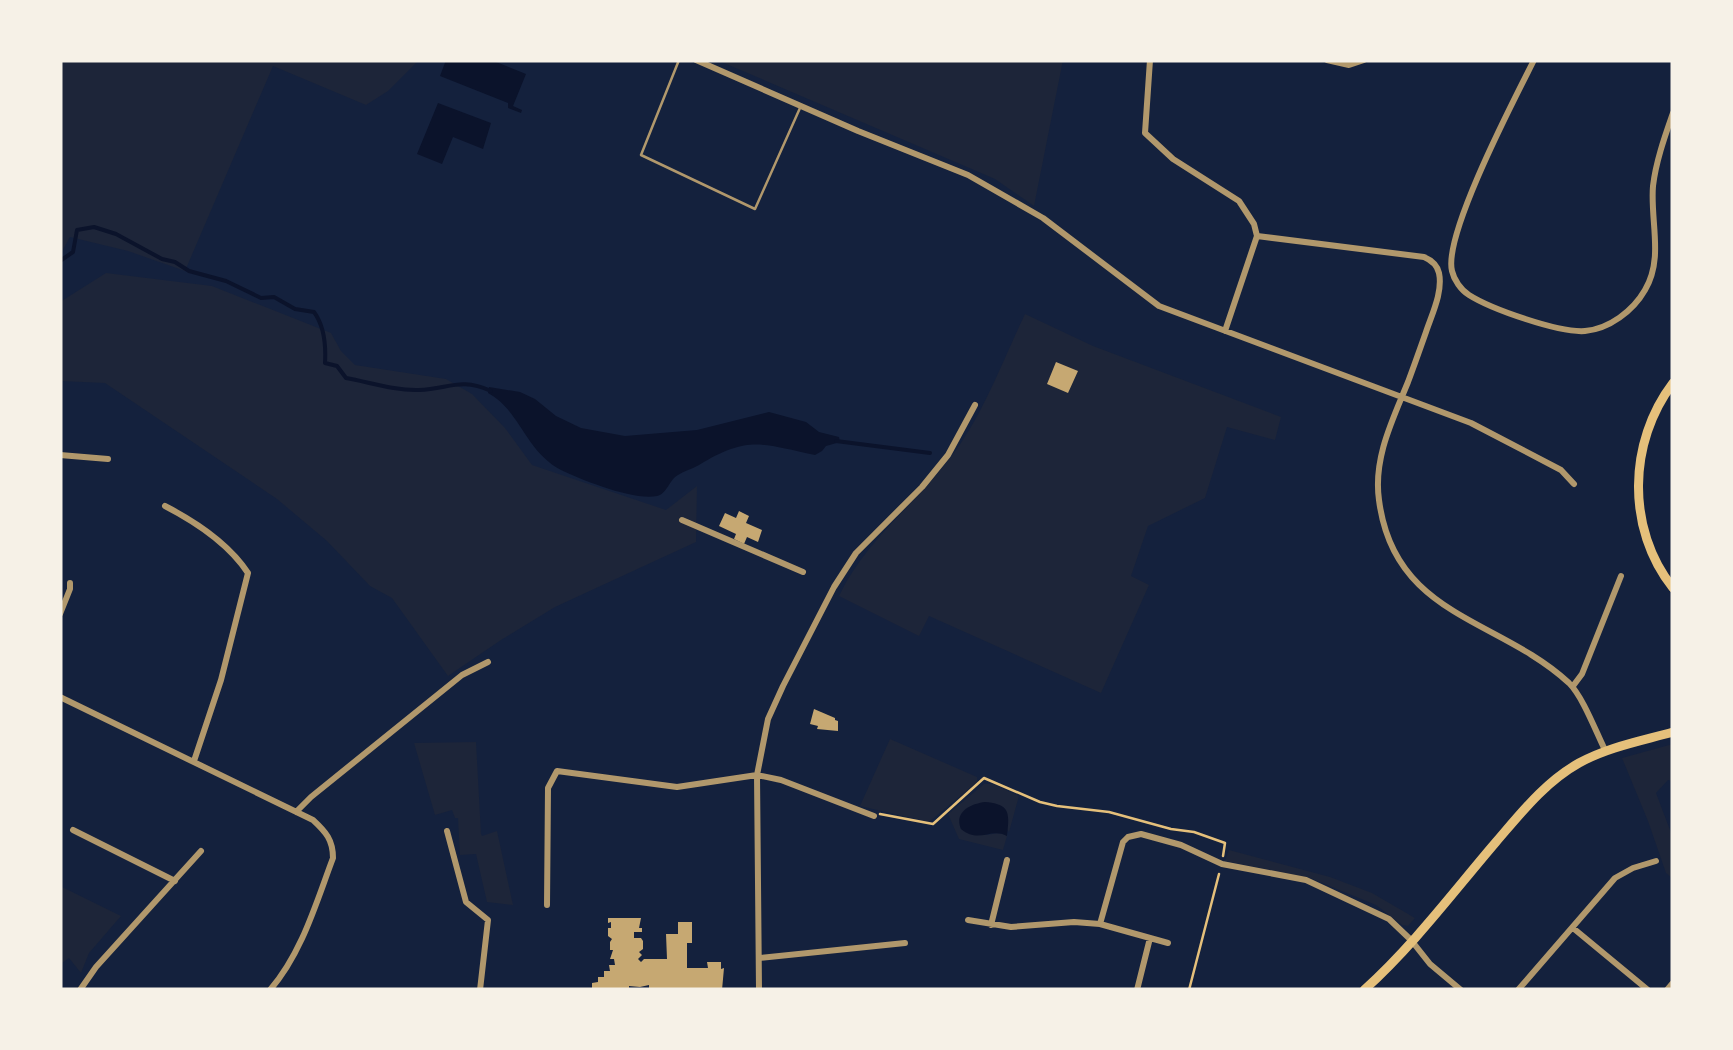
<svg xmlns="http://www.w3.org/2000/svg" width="1733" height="1050" font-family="Inter,sans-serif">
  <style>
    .green { fill: #1d2539 }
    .water { fill: #0b132b }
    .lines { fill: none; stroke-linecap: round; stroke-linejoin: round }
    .stream { stroke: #0b132b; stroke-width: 4 }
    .building { fill: #c6a872 }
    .path { stroke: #e5c07b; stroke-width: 2.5 }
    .service { stroke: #b1986c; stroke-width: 2.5 }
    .minor { stroke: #b1986c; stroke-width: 6 }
    .secondary { stroke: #e5c07b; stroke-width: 9 }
  </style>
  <rect width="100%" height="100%" fill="#14213d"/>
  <path class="green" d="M60 60H419L388 91 366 105 273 66 185 271 128 251 70 237 60 255Z
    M717 60H1063L1034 206 995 179Z
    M106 273 212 286 331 333 341 351 355 365 446 379 472 394 505 428 532 465 666 510 697 486 696 542 555 607 501 640 448 676 392 598 370 586 327 541 277 499 105 383 60 381V302Z
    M1025 314 1093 346 1281 417 1275 440 1227 427 1205 498 1148 526 1131 576 1149 585 1101 693 929 616 919 636 839 596C865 541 913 507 950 458 983 416 1002 362 1025 314Z
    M890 739 977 777V782L929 822 860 806Z
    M476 742 481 834 482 836 497 831 513 905 487 902 476 854 460 855 458 818H455L452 810 435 815 414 743Z
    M1673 744V781L1668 780 1656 793 1673 838V879L1666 873 1648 821 1622 758Z
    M984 784H993L1019 796 1009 832 990 803C975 803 954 811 961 829 967 831 974 834 981 835 992 836 997 830 1007 836L1003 850 959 839 948 814Z
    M1229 850 1330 877 1372 893 1415 918 1408 926 1402 925 1376 905 1310 878 1225 861Z
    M60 886 121 916 89 953 81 973 69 958 62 963 60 961Z"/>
  <path class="water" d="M446 60H491L526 74 513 106 522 110 521 113 508 108V103L440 76Z
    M438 103 491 123 483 149 453 137 442 164 417 154Z
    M489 387 520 392 535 399 556 416 581 428 625 436 697 430 769 412 806 422 819 432 839 437 840 442 826 446 822 451 815 455C761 444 749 435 699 465 692 469 684 471 678 475 669 480 667 494 657 496 634 501 582 480 561 470 525 451 520 410 488 393Z
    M985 802C1012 804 1009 815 1007 836 991 827 979 844 961 829 954 812 970 804 985 802Z"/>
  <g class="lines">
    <path class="stream" d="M60 261 73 252 77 230 94 227 116 234 162 259 175 262 189 271 226 281 261 298 274 297 295 309 314 312C325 327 326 346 325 363L337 366 346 378C369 382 395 391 419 390 449 389 460 377 491 391
      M836 441 930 453"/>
  </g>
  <path class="building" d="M1056 362 1078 371 1068 393 1047 384Z
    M739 511 749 516 746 523 762 530 758 542 747 537 744 544 734 539 736 534 719 526 725 513 736 518Z
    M814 709 835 718V720L838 721V731L817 729 818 726 810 724Z
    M608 918H641L639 928H642V932H634V938H641L643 941V949L639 952 642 955 638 959 641 962 644 959H667L666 934H678V922H692V943H687V968H708L707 962H721V969L724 968 722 990H649V985L640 987 629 986V988H623V990H592V983L598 982V977H604V971H610L609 965H615L614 959H610L613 950H610V942L612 939 608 936V928H611V922L608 923Z"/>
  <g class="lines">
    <path class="path" d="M880 814 933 824 984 778 1040 802 1057 806 1109 812 1171 829 1194 832 1225 843 1223 856
      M1189 990 1219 874"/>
    <path class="service" d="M679 60 641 155 755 209 800 108"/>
    <path class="minor" d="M696 60 858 131 968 175 1043 218 1159 306 1471 423 1561 470 1574 484
      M1150 60 1145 133 1173 159 1239 201 1254 224 1257 236 1225 331
      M1327 60 1349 65 1364 60
      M1534 60C1515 98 1443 235 1452 271 1454 280 1461 290 1469 295 1491 309 1559 333 1585 331 1609 329 1633 311 1645 290 1664 258 1650 221 1653 186 1656 161 1665 136 1673 113
      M1257 236 1424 257C1431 260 1437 264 1439 273 1443 292 1432 314 1426 332 1420 349 1414 366 1408 382 1393 419 1373 458 1379 500 1394 617 1499 618 1569 683 1583 697 1596 732 1605 750
      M60 455 108 459
      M165 506C196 522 229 544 248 573L221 680 194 761
      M682 520 803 572
      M60 614 70 589V583
      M1573 686 1582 674 1621 576
      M60 697 313 820C326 832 333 840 333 858 316 903 302 953 270 990
      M296 812 311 797 462 675 488 662
      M73 830 175 881
      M447 831 466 902 488 920 480 990
      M547 905 548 788 557 771 677 787 757 775 781 780 874 816
      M968 920 1011 927 1074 922 1100 924
      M991 925 1007 860
      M1573 928 1648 990
      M1168 943 1100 924 1123 842 1128 837 1141 834 1181 845 1222 864 1306 880 1389 919 1411 940 1430 964 1461 990
      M759 958 905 943
      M80 990 96 967 201 851
      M759 990 757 775 768 719 783 686 834 587 856 553 922 487 948 455 975 405
      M1137 990 1150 938
      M1518 990 1615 878 1633 868 1656 861
      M1667 990 1672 984"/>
    <path class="secondary" d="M1673 383C1628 442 1626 529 1673 588
      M1364 990C1413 946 1454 891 1496 842 1521 813 1545 782 1579 763 1608 747 1641 741 1673 732"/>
  </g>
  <rect width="1733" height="1050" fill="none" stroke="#f6f1e7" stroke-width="125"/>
</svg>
